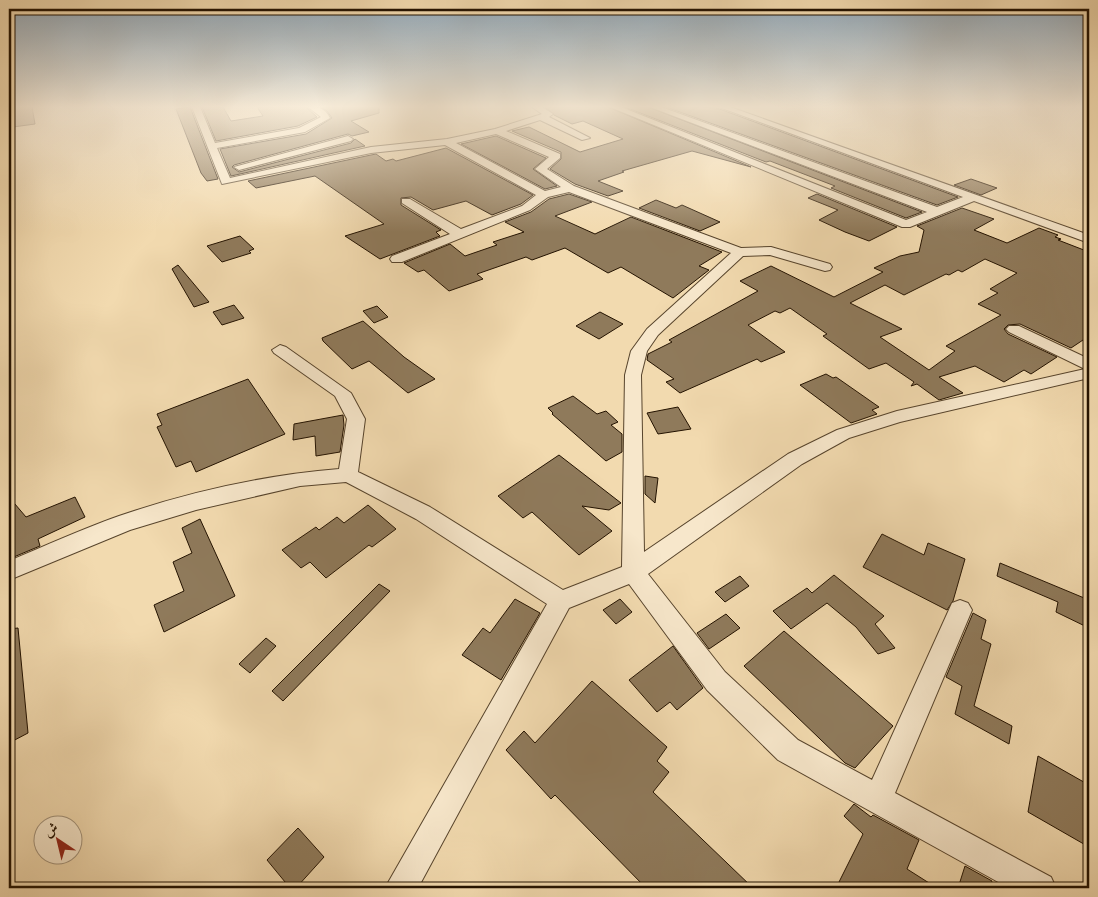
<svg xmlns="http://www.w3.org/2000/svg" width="1098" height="897" font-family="'IM FELL English',Amiri,serif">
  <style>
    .building { fill: #8f7a5b; stroke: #231200; fill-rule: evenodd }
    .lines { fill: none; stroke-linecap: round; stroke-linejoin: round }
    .minor-casing { stroke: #57442c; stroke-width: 2 }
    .minor { fill: #f7e7cb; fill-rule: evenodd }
  </style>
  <rect width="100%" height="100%" fill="#f2daaf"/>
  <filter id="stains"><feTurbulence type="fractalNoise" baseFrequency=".004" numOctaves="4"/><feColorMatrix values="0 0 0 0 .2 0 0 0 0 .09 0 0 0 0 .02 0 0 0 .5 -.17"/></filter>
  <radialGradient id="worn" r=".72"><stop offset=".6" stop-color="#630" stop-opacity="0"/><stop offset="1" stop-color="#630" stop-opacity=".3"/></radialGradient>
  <path class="building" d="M21 107H32L35 124 13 127 9 109Z
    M189 107H190L218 179 207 181 201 173 176 109Z
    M202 107H223L231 121 263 116 257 107H306L317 117 298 126 216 141Z
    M321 107H379V113L351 121 369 132 352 136 348 134 234 165 232 167 239 172 351 143 355 139 365 146 231 176 220 149 306 134 332 118 327 111Z
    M545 107H608L751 167 692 151 622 171 624 172 598 181 623 191 608 196 575 184 550 169 561 159V152L512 131 529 127 580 152 623 139 583 121 572 124 554 115Z
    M625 107H648L922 212 906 218 831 188 835 186 770 161 766 162Z
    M666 107H714L958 197 937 205Z
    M496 136 546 158 533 169 557 186 545 189 461 144Z
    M446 148 533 195 521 204 492 215 466 201 433 210 411 197 401 198V205L441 230 436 232 440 236 380 259 345 236 384 224 315 176 256 188 248 181 371 155 376 154 386 161 393 159 396 161Z
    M971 179 997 188 981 195 954 185Z
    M569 194 592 202 555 216 595 234 631 217 722 252 699 266 709 270 673 298 621 267 608 273 565 248 532 260 526 257 477 274 483 279 449 291 424 270 418 272 404 263 450 244 465 256 497 245 493 242 524 232 505 222 531 212 549 199Z
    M817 194 897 227 869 241 845 232 819 220 838 210 808 198Z
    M656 200 676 208 682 205 720 222 700 231 639 208Z
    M962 208 994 219 974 230 1007 243 1039 228 1058 235 1055 237 1061 239 1058 240 1089 252V336L1071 348 1020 324 1008 325 1004 329 1008 334 1057 357 1031 374 1024 370 1004 382 975 366 939 377 963 393 939 400 917 384 911 386 914 382 886 363 869 369 823 336 827 334 790 308 780 313 775 311 748 325 785 352 761 362 757 359 680 393 666 382 674 379 647 360 648 354 672 342 669 340 758 291 740 281 771 266 834 297 883 272 874 268 900 256 919 252 924 230 917 226ZM985 259 1017 273 990 289 998 293 978 304 1001 315 946 346 955 351 929 370 880 337 902 329 850 303 885 285 904 295 946 274 949 275 958 270 962 272Z
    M240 236 254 249 249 251 251 253 222 262 207 246Z
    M178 265 209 302 194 307 172 269Z
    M234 305 244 318 222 325 213 312Z
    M377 306 388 317 374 323 363 311Z
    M600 312 623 324 599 339 576 326Z
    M363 321 404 357 435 379 408 393 369 361 352 369 323 341 322 338Z
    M826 374 833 378 836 377 879 407 872 410 877 414 851 423 800 385Z
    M248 379 285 434 196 472 191 461 176 467 157 427 162 425 157 414Z
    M573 396 597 414 606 411 618 422 611 425 622 434V452L606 461 552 414 553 413 548 408Z
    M678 407 691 429 658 434 647 413Z
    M343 415 344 425 340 452 316 456 315 436 293 440 294 424Z
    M559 455 621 503 609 510 582 506 612 531 579 555 532 512 523 518 498 496Z
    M645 476 658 478 655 503 645 494Z
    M9 497 26 517 75 497 85 517 38 539 40 546 9 559Z
    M368 505 396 529 372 547 369 545 326 578 310 562 301 568 282 550 316 527 319 530 337 517 344 523Z
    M200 519 235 596 164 632 154 605 184 591 173 562 192 553 182 528Z
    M882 534 924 555 928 543 965 559 953 601 947 610 863 567Z
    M1000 563 1089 600V628L1056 612 1058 602 997 576Z
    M834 575 884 616 875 624 895 648 878 654 856 627 827 603 791 629 773 611 807 588 812 593Z
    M740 576 749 586 725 602 715 592Z
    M379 584 390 591 283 701 272 691Z
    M515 599 540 613 501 680 462 655 483 628 490 633Z
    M620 599 632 612 616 624 603 610Z
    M973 613 986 620 981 639 991 644 974 706 1012 726 1009 744 955 714 962 686 946 677Z
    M726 614 740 628 709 649 697 633Z
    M18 628 28 733 9 743V629Z
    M784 631 893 726 855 768 845 763 744 666Z
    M266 638 276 646 250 673 239 664Z
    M673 646 703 688 677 710 670 702 657 712 629 680Z
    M592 681 667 747 657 761 669 772 653 792 753 888H646L555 795 551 799 506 750 524 731 535 743Z
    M1038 756 1089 785V847L1028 812Z
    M854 804 871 817 873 815 919 840 907 869 937 888H836L863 834 844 816Z
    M298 828 324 857 296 888H290L267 860Z
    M965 866 992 881 990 888H958Z"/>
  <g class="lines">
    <defs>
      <path id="minor" d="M192 107H200L215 143 299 128 321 117 308 107C319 107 325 108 330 118L305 132 217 148 230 178 371 147 447 139 495 129 542 114 532 107H542L553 114 549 117 590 138 582 140 540 120 506 131 560 154V158L547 169 574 186 741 248 771 247 830 264 832 267 830 270 825 271 770 255 743 256 658 335 647 351 641 375 644 552 788 454 837 430 897 411 1085 369 1009 332 1006 329 1009 326H1019L1089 359V378L900 422 849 438 802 464 648 574 725 672 798 740 872 780 952 603 960 600 968 603 972 610 895 793 1051 877 1056 888H1009L778 760 707 690 629 584 569 608 418 888H385L547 604 416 519 346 482 300 486 196 510 130 530 9 580V561C45 546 82 529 119 516 189 492 265 475 339 469L347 419 335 396 274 353 272 350 280 345 286 347 351 393 365 419 358 472 430 507 563 590 622 567 625 375 631 351 647 329 731 253 569 192 548 197 530 210 402 262H392L390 259 392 256 450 234 402 203V199H410L461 229 522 206 536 195 445 145 371 153 222 184ZM496 134 549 157 535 169 561 187 545 191 456 143Z
        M610 107H621L906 220 927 212 650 107H661L937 207 963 197 719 107H730L1089 235V243L974 201 910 227H902Z
        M348 136 353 139 351 141 239 170 234 167Z"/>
    </defs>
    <use href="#minor" class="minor-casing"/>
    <use href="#minor" class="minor"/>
  </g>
  <linearGradient id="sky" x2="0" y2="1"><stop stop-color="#90a8ba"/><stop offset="0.46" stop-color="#f9eedb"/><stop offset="1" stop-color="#f9eedb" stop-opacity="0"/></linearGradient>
  <rect width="1098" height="232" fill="url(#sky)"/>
  <rect width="1098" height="897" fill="none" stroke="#f2daaf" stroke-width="30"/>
  <rect x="10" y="10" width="1078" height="877" fill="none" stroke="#231200" stroke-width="2.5"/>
  <rect x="15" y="15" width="1068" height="867" fill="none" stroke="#231200"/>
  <g transform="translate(58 840) rotate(325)"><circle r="24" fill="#f7e7cb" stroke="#a2927a"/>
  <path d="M0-4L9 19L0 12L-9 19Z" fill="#8f2418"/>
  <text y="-8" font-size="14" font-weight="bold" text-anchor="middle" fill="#231200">ش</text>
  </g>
  <rect width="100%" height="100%" filter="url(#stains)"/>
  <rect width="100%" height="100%" fill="url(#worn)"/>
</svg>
